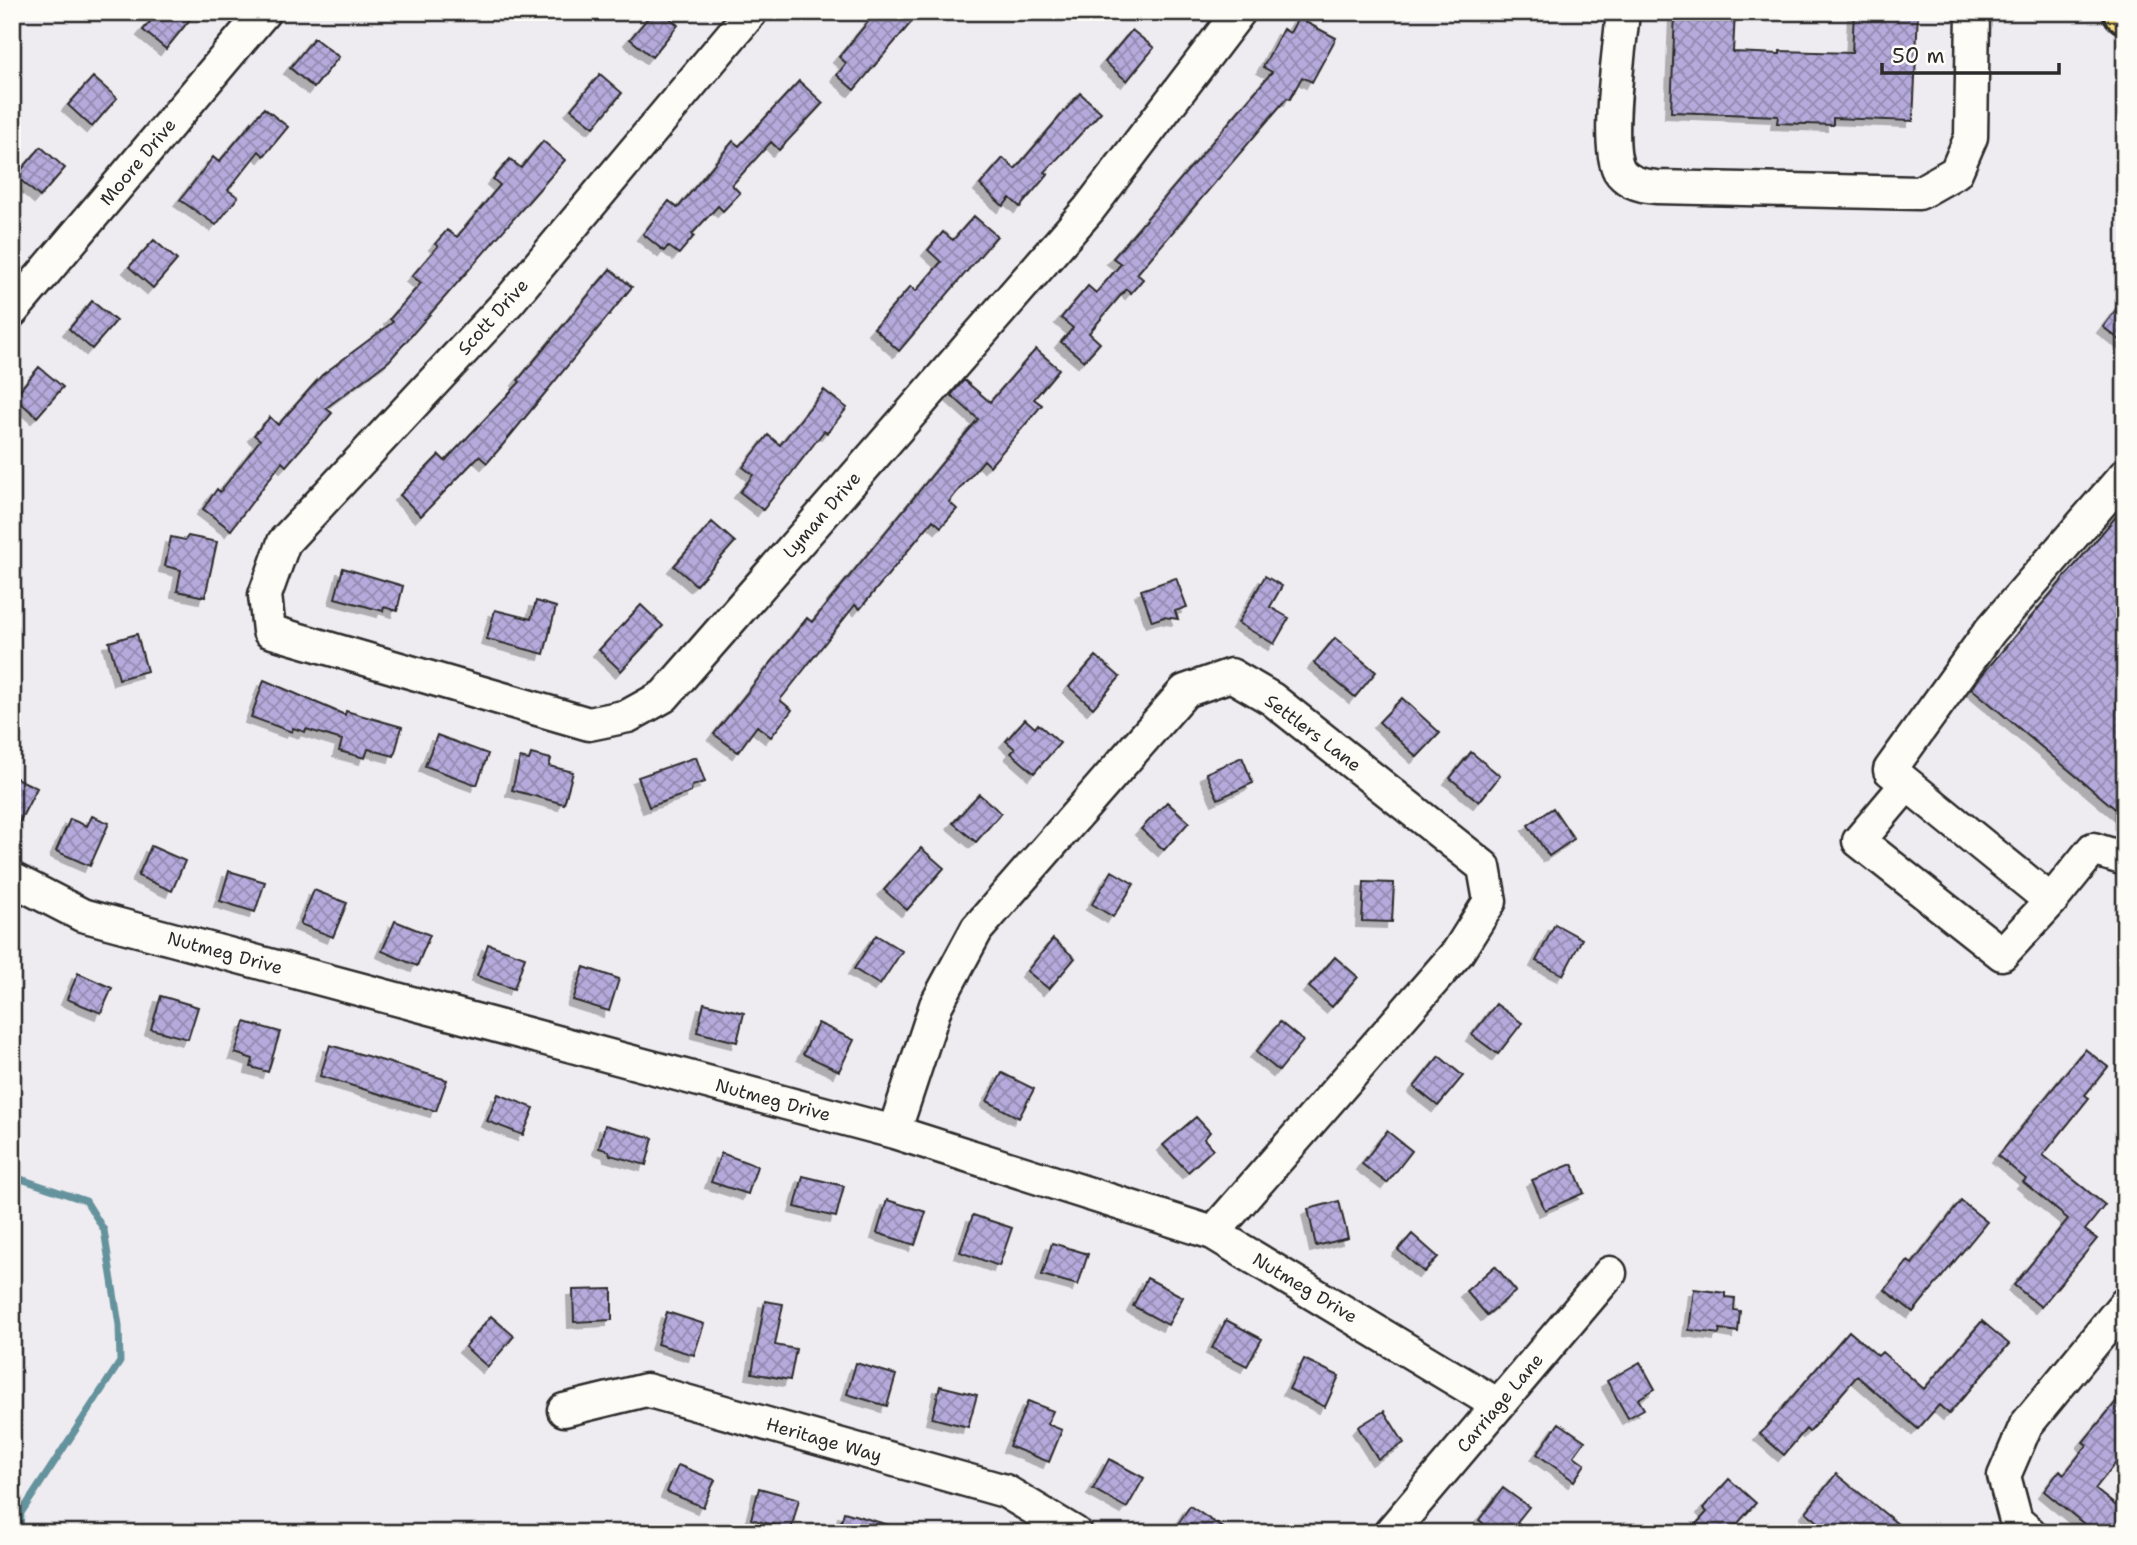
<svg xmlns="http://www.w3.org/2000/svg" width="2137" height="1545" font-family="'Shantell Sans',sans-serif">
  <style>
    .lines { fill: none; stroke-linecap: round; stroke-linejoin: round }
    .stream { stroke: #65939d; stroke-width: 7 }
    .building { fill: url(#building-cross-hatch); stroke: #2b2b2b; stroke-width: 2; filter: url(#shadow) }
    .minor-casing { stroke: #2b2b2b; stroke-width: 37 }
    .major-casing { stroke: #2b2b2b; stroke-width: 44 }
    .minor { stroke: #fdfcf7; stroke-width: 32 }
    .major { stroke: #fddf80; stroke-width: 38 }
    .labels { text-anchor: middle; dominant-baseline: central; stroke-width: 6; stroke-linejoin: round; paint-order: stroke }
    .street-label { font-size: 18px; fill: #2b2b2b; stroke: #fdfcf7 }
  </style>
  <defs>
    <pattern id="building-cross-hatch" width="8" height="8" patternUnits="userSpaceOnUse" patternTransform="scale(1.75)"><rect width="8" height="8" fill="#b5aadb"/><path d="M0 0l8 8M0 8l8-8" fill="none" stroke="#938bb2"/></pattern>
    <filter id="shadow"><feDropShadow dx="-6" dy="6" stdDeviation="0" flood-color="#0004"/></filter>
  </defs>
  <rect width="100%" height="100%" fill="#efecf1"/>
  <filter id="ink" filterUnits="userSpaceOnUse"><feTurbulence type="fractalNoise" baseFrequency=".0143" numOctaves="2"/><feDisplacementMap in="SourceGraphic" scale="14" xChannelSelector="R" yChannelSelector="G"/><feConvolveMatrix kernelMatrix="1 2 1 2 8 2 1 2 1" color-interpolation-filters="sRGB"/></filter>
  <g filter="url(#ink)">
    <g class="lines">
      <path class="stream" d="M12 1176 86 1201 104 1230 119 1325 120 1362 21 1513 20 1530 24 1533
        M65 1533H77"/>
    </g>
    <path class="building" d="M158 12H196L166 49 143 30Z
      M653 12H663L678 25 652 57 630 39Z
      M876 12H920L854 90 837 75 846 63 839 57Z
      M1675 12H1735L1733 52 1780 54V51L1852 53 1854 12H1918L1913 121 1833 118V125L1777 123 1778 116 1671 112Z
      M1298 18 1336 38 1312 82 1302 77 1290 99 1287 98 1137 274 1143 279 1131 293 1126 289 1089 333 1100 343 1084 361 1061 342 1073 328 1061 318 1088 286 1096 293 1121 264 1113 258 1272 72 1263 67 1283 29 1290 33Z
      M1132 30 1154 48 1127 81 1105 62Z
      M314 38 339 57 314 88 290 68Z
      M600 74 622 93 594 127 571 109Z
      M93 77 117 98 92 127 68 105Z
      M799 81 823 103 779 150 771 142 732 185 740 193 723 211 718 206 692 234 694 236 679 254 668 246 664 251 643 234 669 201 678 208 733 141 739 146Z
      M1080 93 1101 112 1045 172 1048 174 1020 207 1010 198 1003 206 980 185 1003 158 1015 169Z
      M264 108 288 127 264 156 259 151 228 190 238 197 216 225 180 200 213 157 219 162Z
      M543 141 565 160 389 361 326 408 332 413 286 466 282 462 231 530 203 509 217 489 220 492 260 440 254 435 270 417 278 425 322 375 393 322 390 319 421 283 412 276 438 246 435 244 447 230 457 237 500 185 493 179 510 159 521 168Z
      M41 147 65 168 40 197 16 176Z
      M974 216 997 236 899 351 874 328 911 286 916 291 941 262 928 250 943 232 953 240Z
      M154 240 177 260 153 288 129 267Z
      M610 269 632 287 501 447 487 463 479 456 421 516 400 495 439 455 445 461 520 382 518 380Z
      M2125 298V344L2103 327Z
      M92 301 116 321 92 349 69 329Z
      M1036 349 1059 369 1034 399 1042 405 990 466 984 460 957 492 949 502 957 509 941 527 933 520 860 609 855 605 780 700 792 710 771 737 757 726 738 752 714 734 807 618 812 622 978 419 951 395 964 380 990 402Z
      M39 367 63 387 37 417 14 397Z
      M824 390 847 408 827 433 824 431 763 510 740 492 753 475 743 467 768 435 780 445Z
      M2125 506V817L1971 688Z
      M712 522 735 542 696 585 674 566Z
      M188 536 217 542 205 597 177 591 181 570 165 566 171 537 185 540Z
      M343 568 403 586 397 611 384 607 383 611 335 598Z
      M1265 576 1282 586 1270 607 1289 618 1274 644 1238 623Z
      M1176 578 1187 607 1175 611 1178 619 1164 617 1152 621 1141 590Z
      M536 601 556 607 544 654 487 639 495 610 531 619Z
      M641 605 663 626 621 671 599 650Z
      M137 634 147 671 119 679 109 642Z
      M1335 638 1376 672 1355 697 1314 663Z
      M1096 656 1120 677 1093 708 1069 687Z
      M264 680 345 715 346 711 402 727 394 756 368 749 365 758 339 751 342 740 306 729 305 732 293 728 292 732 251 717Z
      M1402 698 1440 733 1417 757 1379 722Z
      M1025 719 1035 728 1038 724 1060 743 1034 773 1011 753 1015 749 1006 741Z
      M437 735 488 754 477 785 425 766Z
      M1471 752 1500 776 1479 802 1450 778Z
      M531 754 551 759 549 766 573 772 564 804 512 790 520 758 529 760Z
      M696 757 705 782 692 786 691 792 649 807 638 777Z
      M1242 757 1253 783 1218 799 1206 773Z
      M12 776 37 788 12 836Z
      M979 794 1001 813 976 842 953 823Z
      M1167 802 1189 822 1164 850 1141 829Z
      M1553 808 1574 839 1549 856 1528 825Z
      M92 816 109 823 90 866 56 851 70 819 87 826Z
      M151 846 185 861 172 891 138 876Z
      M921 848 944 868 907 910 884 890Z
      M229 871 265 882 255 912 220 901Z
      M1112 871 1134 884 1113 917 1092 904Z
      M1364 882 1394 883 1392 922 1362 921Z
      M314 890 347 903 333 937 300 924Z
      M395 921 430 935 417 966 382 951Z
      M1555 924 1582 939 1563 975 1536 961Z
      M876 935 902 951 880 985 854 969Z
      M1053 939 1075 958 1049 989 1027 971Z
      M488 944 525 957 514 989 477 976Z
      M1335 957 1358 977 1332 1007 1309 987Z
      M584 967 619 979 609 1011 573 1000Z
      M78 973 112 988 101 1013 67 999Z
      M161 996 198 1007 188 1039 151 1029Z
      M704 1003 744 1013 737 1042 697 1032Z
      M1496 1004 1522 1023 1498 1054 1472 1035Z
      M245 1022 280 1032 268 1072 251 1067 253 1059 235 1053Z
      M1280 1022 1303 1041 1279 1071 1256 1052Z
      M818 1023 854 1040 839 1071 803 1054Z
      M330 1045 447 1080 436 1111 320 1076Z
      M2085 1049 2108 1067 2085 1095 2089 1098 2043 1155 2105 1205 2085 1230 2097 1239 2041 1307 2014 1285 2068 1219 2023 1182 2026 1179 1998 1156Z
      M1439 1056 1463 1076 1438 1106 1414 1087Z
      M1002 1073 1034 1089 1019 1118 987 1101Z
      M498 1094 534 1108 523 1135 487 1121Z
      M1196 1117 1210 1132 1204 1139 1213 1149 1188 1172 1163 1145Z
      M605 1125 653 1138 646 1165 610 1155 609 1151 599 1148Z
      M1387 1131 1412 1151 1387 1183 1362 1164Z
      M721 1153 757 1166 748 1194 711 1182Z
      M1572 1164 1584 1193 1545 1210 1532 1180Z
      M803 1176 844 1186 836 1217 795 1207Z
      M887 1200 926 1212 915 1245 877 1233Z
      M1339 1201 1348 1238 1316 1246 1308 1209Z
      M1961 1201 1987 1222 1913 1312 1885 1290 1908 1261 1912 1264Z
      M973 1215 1012 1228 999 1266 960 1252Z
      M1412 1234 1438 1257 1424 1272 1398 1250Z
      M1052 1243 1088 1254 1078 1285 1042 1275Z
      M1495 1266 1516 1291 1487 1315 1466 1291Z
      M1147 1278 1183 1297 1168 1325 1133 1306Z
      M612 1289V1320L574 1322 573 1290Z
      M1694 1289 1725 1293V1297L1735 1298 1734 1310 1740 1311 1738 1332 1720 1329 1719 1334 1689 1330Z
      M765 1301 783 1304 775 1345 796 1349 790 1380 752 1373Z
      M667 1312 704 1324 694 1355 657 1344Z
      M491 1316 514 1336 488 1367 465 1347Z
      M1226 1320 1262 1339 1247 1366 1212 1348Z
      M1982 1321 2009 1344 1949 1414 1939 1405 1918 1429 1857 1376 1809 1432 1806 1429 1784 1455 1760 1434 1849 1331 1878 1356 1882 1352 1924 1389Z
      M1304 1359 1339 1376 1325 1407 1289 1389Z
      M1640 1362 1655 1389 1638 1399 1644 1409 1628 1418 1607 1381Z
      M856 1363 896 1375 887 1406 847 1394Z
      M940 1386 977 1395 968 1427 932 1418Z
      M2125 1391V1451L2095 1489 2125 1513V1533H2095L2044 1491 2060 1470 2064 1474 2087 1445 2083 1442Z
      M1028 1401 1053 1411 1047 1424 1062 1430 1049 1462 1009 1446Z
      M1384 1411 1404 1443 1378 1459 1358 1427Z
      M1559 1423 1585 1441 1574 1456 1585 1464 1574 1481 1537 1454Z
      M1109 1459 1144 1478 1127 1508 1093 1489Z
      M678 1465 715 1480 703 1507 667 1492Z
      M1836 1474 1909 1533H1832L1806 1512Z
      M1729 1479 1756 1503 1729 1533H1688L1707 1512 1703 1508Z
      M759 1488 799 1499 791 1530 751 1519Z
      M1503 1488 1529 1507 1517 1522 1532 1533H1496L1479 1520Z
      M1190 1506 1230 1533H1172Z
      M844 1512 899 1528 898 1533H838Z"/>
    <g class="lines">
      <defs>
        <path id="minor" d="M751 12 510 300 284 542 265 595 269 631 589 724 628 716 664 696 1089 209 1239 12
          M1623 12C1620 46 1605 144 1619 170 1627 183 1643 186 1657 187L1919 193 1956 172 1971 137 1973 12
          M12 311 264 12
          M2125 475 1990 631 1890 770 2051 901 2093 849 2125 859
          M1907 784 1859 841 2002 954 2051 901
          M12 879 82 915 894 1132 1213 1233 1498 1405
          M894 1132 936 1005 977 929 1185 691 1231 675 1272 699 1484 867 1490 901 1458 952 1213 1233
          M564 1410 646 1390 1005 1491 1075 1533
          M1390 1533 1610 1273
          M2030 1533 2016 1521 2004 1476 2026 1425 2125 1304"/>
        <path id="major" d="M2123 12 2125 14"/>
      </defs>
      <use href="#minor" class="minor-casing"/>
      <use href="#major" class="major-casing"/>
      <use href="#minor" class="minor"/>
      <use href="#major" class="major"/>
    </g>
  </g>
  <g class="labels">
    <g class="street-label">
      <text transform="translate(138 162) rotate(-50)">Moore Drive</text>
      <text transform="translate(493 317) rotate(-48)">Scott Drive</text>
      <text transform="translate(822 515) rotate(-49)">Lyman Drive</text>
      <text transform="translate(1313 733) rotate(37)">Settlers Lane</text>
      <text transform="translate(225 953) rotate(15)">Nutmeg Drive</text>
      <text transform="translate(773 1100) rotate(15)">Nutmeg Drive</text>
      <text transform="translate(1305 1288) rotate(31)">Nutmeg Drive</text>
      <text transform="translate(1500 1403) rotate(-50)">Carriage Lane</text>
      <text transform="translate(824 1440) rotate(16)">Heritage Way</text>
    </g>
  </g>
  <rect width="2137" height="1545" fill="none" stroke="#fdfcf7" stroke-width="42"/>
  <rect x="21" y="21" width="2095" height="1503" fill="none" stroke="#2b2b2b" stroke-width="2.5" filter="url(#ink)"/>
  <path d="M1882 63v10h177v-10" fill="none" stroke="#2b2b2b" stroke-width="3.5"/>
  <text x="1892" y="63" font-size="21" fill="#2b2b2b" stroke="#fdfcf7" stroke-width="5" paint-order="stroke">50 m</text>
</svg>
